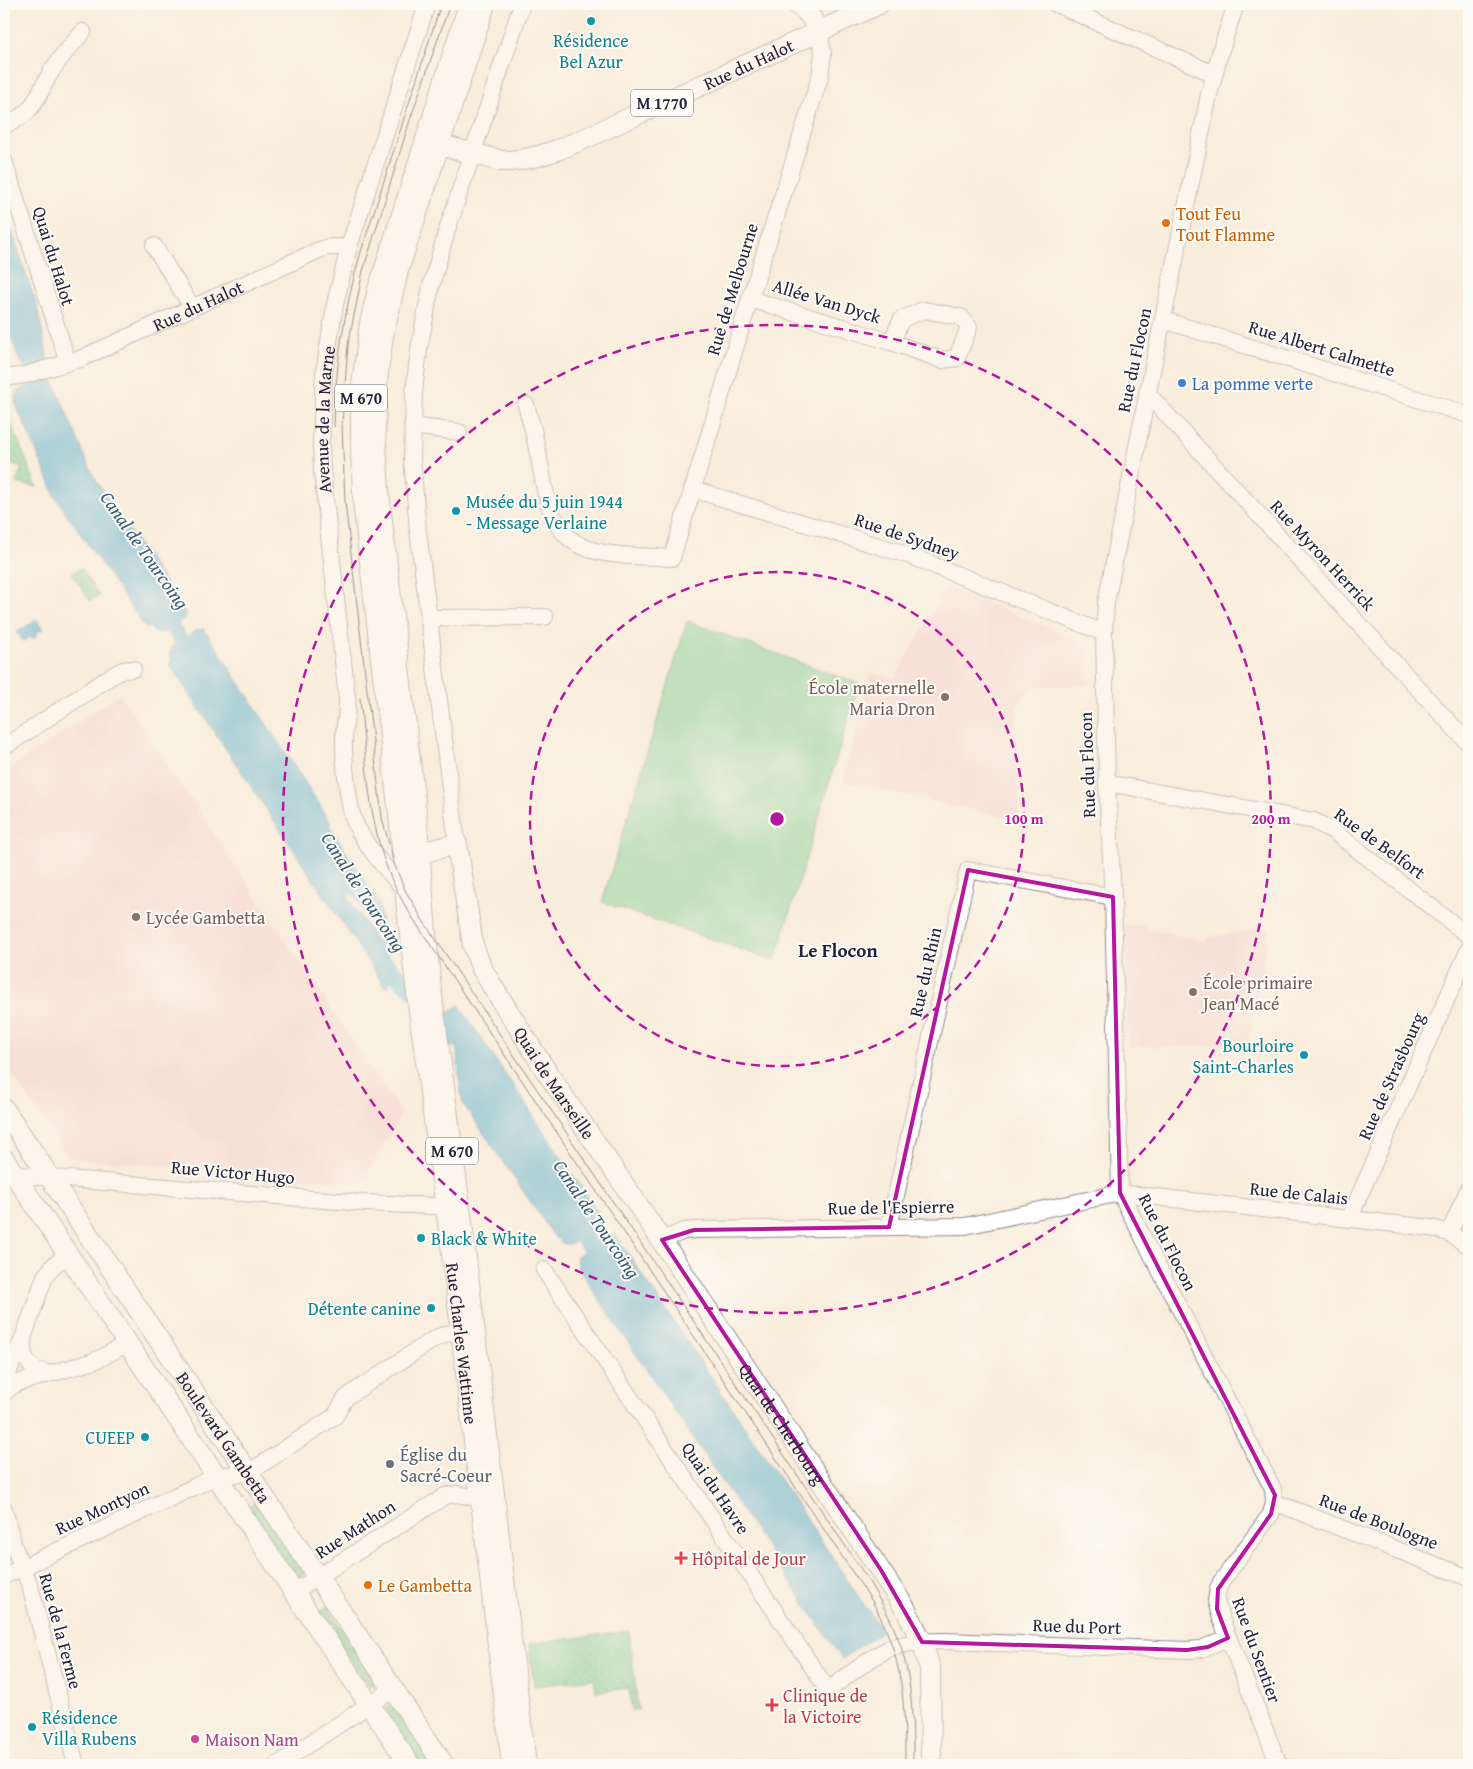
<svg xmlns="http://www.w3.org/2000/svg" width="1473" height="1769" font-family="'Gentium Book Plus',serif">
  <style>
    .built { fill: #f7cfd0 }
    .grass { fill: url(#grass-dots); stroke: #507a68 }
    .pitch { fill: #7ed194; stroke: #507a68 }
    .water { fill: #54b0d2; stroke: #3b6986 }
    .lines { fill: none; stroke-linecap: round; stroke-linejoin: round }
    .canal { stroke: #54b0d2; stroke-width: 18 }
    .minor-casing { stroke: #8e888c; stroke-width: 18 }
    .major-casing { stroke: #8e888c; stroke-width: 22 }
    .minor { stroke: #fff; stroke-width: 16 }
    .major { stroke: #fff; stroke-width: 20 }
    .tram { stroke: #22223b; stroke-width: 1 }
    .marked { fill: none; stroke: #b5179e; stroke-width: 4; stroke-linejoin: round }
    .ring { fill: none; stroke: #b5179e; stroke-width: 2.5; stroke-dasharray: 9 6 }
    .culture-dot { fill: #0f9aa8; stroke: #fdfcf7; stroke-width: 2 }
    .food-dot { fill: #e8710a; stroke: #fdfcf7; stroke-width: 2 }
    .shop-dot { fill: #3f7fe0; stroke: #fdfcf7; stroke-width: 2 }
    .education-dot { fill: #8d6e63; stroke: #fdfcf7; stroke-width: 2 }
    .worship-dot { fill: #6b7280; stroke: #fdfcf7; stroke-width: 2 }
    .health-dot { fill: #e0444e; stroke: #fdfcf7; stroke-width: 2 }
    .hotel-dot { fill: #d1479c; stroke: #fdfcf7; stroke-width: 2 }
    .labels { text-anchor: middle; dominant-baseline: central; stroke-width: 4; stroke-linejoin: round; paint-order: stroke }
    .shield { fill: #fdfcf7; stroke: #646373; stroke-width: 1 }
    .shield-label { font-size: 16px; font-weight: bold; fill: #22223b }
    .culture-label { font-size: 18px; fill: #0d838f; stroke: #fdfcf7; text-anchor: start }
    .street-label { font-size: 18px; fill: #22223b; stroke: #fdfcf7 }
    .food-label { font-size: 18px; fill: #c56008; stroke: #fdfcf7; text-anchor: start }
    .shop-label { font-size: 18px; fill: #366cbe; stroke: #fdfcf7; text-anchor: start }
    .education-label { font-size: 18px; fill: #785e54; stroke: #fdfcf7; text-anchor: start }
    .worship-label { font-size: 18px; fill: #5b616d; stroke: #fdfcf7; text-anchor: start }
    .health-label { font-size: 18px; fill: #be3a42; stroke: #fdfcf7; text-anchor: start }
    .hotel-label { font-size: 18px; fill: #b23c85; stroke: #fdfcf7; text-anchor: start }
    .water-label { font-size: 19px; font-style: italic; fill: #365b77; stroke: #fdfcf7 }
    .neighbourhood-label { font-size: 19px; font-weight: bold; fill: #22223b; stroke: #fdfcf7 }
    .centre { fill: #b5179e; stroke: #fdfcf7; stroke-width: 2.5 }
    .ring-label { font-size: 15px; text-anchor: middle; font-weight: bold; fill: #b5179e; stroke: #fdfcf7; stroke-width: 4; stroke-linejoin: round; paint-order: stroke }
  </style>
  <defs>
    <pattern id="grass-dots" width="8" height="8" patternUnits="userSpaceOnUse" patternTransform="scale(1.25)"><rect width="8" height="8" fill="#7ed194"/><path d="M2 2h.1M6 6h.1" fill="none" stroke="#6db380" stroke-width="1.8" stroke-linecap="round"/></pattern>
  </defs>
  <rect width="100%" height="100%" fill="#fdfcf7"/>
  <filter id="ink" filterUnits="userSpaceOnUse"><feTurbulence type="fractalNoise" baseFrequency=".02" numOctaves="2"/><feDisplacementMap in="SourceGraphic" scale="10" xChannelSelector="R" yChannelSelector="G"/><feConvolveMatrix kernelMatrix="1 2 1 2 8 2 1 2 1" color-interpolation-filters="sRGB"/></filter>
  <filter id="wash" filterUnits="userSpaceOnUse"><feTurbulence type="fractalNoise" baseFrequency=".0096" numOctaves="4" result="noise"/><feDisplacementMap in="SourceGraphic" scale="20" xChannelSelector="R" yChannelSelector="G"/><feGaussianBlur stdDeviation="1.12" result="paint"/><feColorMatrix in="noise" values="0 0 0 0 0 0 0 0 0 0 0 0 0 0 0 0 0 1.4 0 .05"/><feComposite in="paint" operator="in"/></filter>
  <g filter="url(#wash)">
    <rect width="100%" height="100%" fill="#f9eddc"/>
    <path class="built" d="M947 587 1075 638 1089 648 1090 685 1035 687 1016 706 1020 820 843 782 871 673 895 678Z
      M120 694 401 1113 362 1184 69 1158 4 1062V772Z
      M1125 925H1147L1148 929 1206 941 1209 937 1270 928 1248 1045 1128 1047Z"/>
    <path class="grass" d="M4 416 9 418 37 487 16 483 22 467 4 460Z
      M258 1501 305 1574 298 1580 247 1508Z
      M327 1606 376 1681 374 1684 369 1686 317 1613Z
      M629 1631 638 1710 632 1711 629 1688 596 1692 594 1679 534 1686 529 1644Z
      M392 1705 435 1765H420L385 1710Z"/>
    <path class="pitch" d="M81 568 99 596 90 601 72 573Z
      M687 621 859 684 775 961 602 902Z"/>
    <path class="water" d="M4 209 37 306 48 360 41 362 42 367 39 369 43 381 53 380 92 473 110 503 183 608 186 616 178 624 187 637 195 630 204 629 321 807 331 824 329 825 379 902 383 933 380 935 352 893 347 896 385 954 389 986 386 988 169 664 172 661 170 652 175 643 167 632 155 633 150 627 146 629 56 498 52 488 15 402 18 391 33 383 29 371 19 359 4 318Z
      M37 620 43 629 36 633 38 636 32 639 30 637 23 641 17 632Z
      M459 1005 602 1218V1223L572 1244H563L558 1238 556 1239 462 1102 456 1046 447 1047 443 1008 447 1014Z
      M614 1235 617 1237 882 1631 842 1659 578 1268 576 1261 577 1256 609 1236Z"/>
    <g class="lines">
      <path class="canal" d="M373 950C387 971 406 983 425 998
        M570 1217 603 1266"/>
    </g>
  </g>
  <g filter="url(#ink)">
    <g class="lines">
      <defs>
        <g id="minor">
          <path d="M1056 4 1214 74"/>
          <path d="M1236 4 1220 53 1209 95 1146 401 1106 603 1104 633 1107 783 1113 897 1120 1193 1273 1489 1274 1502 1271 1514 1221 1582 1218 1589 1216 1601 1221 1619 1279 1765"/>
          <path d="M4 126C36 112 35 99 51 72 60 57 72 45 83 32"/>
          <path d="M4 161 68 363"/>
          <path d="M154 246 192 307"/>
          <path d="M750 299 891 342 942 360 957 358 969 327 961 317 924 310 902 319 891 342"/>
          <path d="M1163 320 1469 415"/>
          <path id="s1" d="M4 378 25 375 80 359 319 250 328 247H349"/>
          <path d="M1147 393 1469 744"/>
          <path d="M526 405C531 421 535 437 538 453 546 492 547 537 592 550 613 557 649 556 672 558L750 299 820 77 823 53 819 31"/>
          <path d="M412 426 459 432"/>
          <path d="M692 489 908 555 1104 633"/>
          <path d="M429 618 545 617"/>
          <path d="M4 747 113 675 123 670 133 669"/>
          <path d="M1107 783 1314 821 1333 831 1469 936"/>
          <path d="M457 844 418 531 412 458 414 392 419 349 431 286 448 227 522 4"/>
          <path id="s2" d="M405 890C387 870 367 849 355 823 348 807 344 762 344 744 343 728 348 714 347 698L322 471 321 444 324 373 335 304 349 247 427 4"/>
          <path d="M6 1174 363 1203 458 1207"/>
          <path d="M1349 1219 1469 949"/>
          <path d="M889 1227 968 870 1113 897"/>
          <path d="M1449 1233 1469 1188"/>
          <path d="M662 1240 684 1231 694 1230 965 1226 1120 1193 1431 1228 1449 1233 1469 1246"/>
          <path d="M544 1270 828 1690C845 1678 872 1656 890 1648 907 1642 928 1641 945 1641L1187 1650 1201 1649 1228 1638"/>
          <path d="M23 1340C21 1359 32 1373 51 1373"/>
          <path d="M4 1382 23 1338 45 1276 54 1265 68 1255"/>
          <path d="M4 1393 14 1385 21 1382 91 1362 103 1357 127 1343"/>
          <path d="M1274 1502 1469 1578"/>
          <path d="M4 1509 14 1547 30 1586 76 1765"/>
          <path d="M4 1576 194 1487 216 1476 248 1473 335 1416 345 1399 351 1394 434 1339 446 1334 461 1331"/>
          <path d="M294 1592 445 1496 457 1494 493 1501"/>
          <path d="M277 1765 393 1689"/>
        </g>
        <g id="major">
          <path id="s3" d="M469 4 378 290 370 323 361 393V455L364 510 399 815 407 909 419 1011 450 1237 512 1765"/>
          <path d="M485 4 398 271 383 336 378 371 375 430 380 504 416 812 430 981 460 1207 526 1765"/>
          <path d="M797 4 808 13 819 31"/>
          <path id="s4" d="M427 152 439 147H448L502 161C542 163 597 132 634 116 716 79 797 41 879 4"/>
          <path id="s5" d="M420 853 457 844 473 945 481 967 491 984 548 1074 642 1211 905 1608 922 1642 930 1668 931 1765"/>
          <path id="s6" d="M4 1109 444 1765"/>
          <path d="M4 1159 410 1765"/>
        </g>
      </defs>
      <use href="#minor" class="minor-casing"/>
      <use href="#major" class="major-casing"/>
      <use href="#minor" class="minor"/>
      <use href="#major" class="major"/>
      <path class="tram" d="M450 4 411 117 363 271 348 345 342 424 345 502 382 818 395 866 405 890 424 922 865 1575C876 1594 888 1612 896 1633 913 1675 913 1720 913 1765
        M334 427C335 368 344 311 360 255L441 4
        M360 698C366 754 367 814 387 868 396 893 411 916 426 938L872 1601C904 1658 905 1702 905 1765"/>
    </g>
  </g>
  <path d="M0 0H1473V1769H0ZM968 870 1113 897 1120 1193 1275 1495 1271 1514 1218 1589 1217 1609 1228 1638 1208 1647 1187 1650 922 1642 881 1570 662 1240 694 1230 889 1227Z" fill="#f9eddc" fill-opacity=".55" fill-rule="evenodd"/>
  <path class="marked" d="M968 870 1113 897 1120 1193 1275 1495 1271 1514 1218 1589 1217 1609 1228 1638 1208 1647 1187 1650 922 1642 881 1570 662 1240 694 1230 889 1227Z"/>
  <g class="ring">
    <circle cx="777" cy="819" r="247"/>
    <circle cx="777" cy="819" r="494"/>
  </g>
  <g class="culture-dot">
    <circle cx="591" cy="21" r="5"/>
    <circle cx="456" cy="511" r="5"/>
    <circle cx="1304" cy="1055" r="5"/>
    <circle cx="421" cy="1238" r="5"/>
    <circle cx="431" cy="1308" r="5"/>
    <circle cx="145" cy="1437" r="5"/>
    <circle cx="32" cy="1727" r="5"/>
  </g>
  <g class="food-dot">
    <circle cx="1166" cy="223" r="5"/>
    <circle cx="368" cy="1585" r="5"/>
  </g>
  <circle class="shop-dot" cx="1182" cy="383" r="5"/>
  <g class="education-dot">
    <circle cx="945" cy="697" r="5"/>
    <circle cx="136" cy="917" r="5"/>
    <circle cx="1193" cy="992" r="5"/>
  </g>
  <circle class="worship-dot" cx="390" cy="1464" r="5"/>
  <g class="health-dot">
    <path d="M678.5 1550.5h5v5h5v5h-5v5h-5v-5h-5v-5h5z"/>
    <path d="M769.5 1697.5h5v5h5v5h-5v5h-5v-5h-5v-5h5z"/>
  </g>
  <circle class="hotel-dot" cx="195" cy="1739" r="5"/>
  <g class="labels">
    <g class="shield">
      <rect x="631" y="89.5" width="62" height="27" rx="4"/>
      <rect x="335" y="384.5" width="52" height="27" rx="4"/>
      <rect x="426" y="1137.5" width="52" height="27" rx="4"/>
    </g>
    <g class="shield-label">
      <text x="662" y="103">M 1770</text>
      <text x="361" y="398">M 670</text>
      <text x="452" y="1151">M 670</text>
    </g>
    <g class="culture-label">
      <text x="591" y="40" text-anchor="middle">Résidence<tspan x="591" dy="21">Bel Azur</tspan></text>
      <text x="466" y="501">Musée du 5 juin 1944<tspan x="466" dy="21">- Message Verlaine</tspan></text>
      <text x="1294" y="1045" text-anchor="end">Bourloire<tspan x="1294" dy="21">Saint-Charles</tspan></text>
      <text x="431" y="1238">Black &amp; White</text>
      <text x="421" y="1308" text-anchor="end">Détente canine</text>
      <text x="135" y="1437" text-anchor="end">CUEEP</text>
      <text x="42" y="1717">Résidence<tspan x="42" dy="21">Villa Rubens</tspan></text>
    </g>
    <g class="street-label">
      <text stroke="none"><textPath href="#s4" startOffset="344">Rue du Halot</textPath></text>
      <text transform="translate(54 256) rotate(73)">Quai du Halot</text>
      <text transform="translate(732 289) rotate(-73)">Rue de Melbourne</text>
      <text transform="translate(827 301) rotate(17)">Allée Van Dyck</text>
      <text stroke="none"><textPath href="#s1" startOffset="208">Rue du Halot</textPath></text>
      <text transform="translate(1322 348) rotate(17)">Rue Albert Calmette</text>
      <text transform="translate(1134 360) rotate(-78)">Rue du Flocon</text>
      <text stroke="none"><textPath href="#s2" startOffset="490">Avenue de la Marne</textPath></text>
      <text transform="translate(907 536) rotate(19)">Rue de Sydney</text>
      <text transform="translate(1323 555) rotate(47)">Rue Myron Herrick</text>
      <text transform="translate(1087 765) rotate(-92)">Rue du Flocon</text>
      <text transform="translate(1380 843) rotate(36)">Rue de Belfort</text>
      <text transform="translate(925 972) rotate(-77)">Rue du Rhin</text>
      <text transform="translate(1391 1076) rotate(-66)">Rue de Strasbourg</text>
      <text stroke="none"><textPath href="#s5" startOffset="301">Quai de Marseille</textPath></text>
      <text transform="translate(233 1172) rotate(5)">Rue Victor Hugo</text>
      <text transform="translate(1299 1193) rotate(6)">Rue de Calais</text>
      <text transform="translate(891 1207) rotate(-1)">Rue de l'Espierre</text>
      <text transform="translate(1168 1242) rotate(63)">Rue du Flocon</text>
      <text stroke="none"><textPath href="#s3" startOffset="1361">Rue Charles Wattinne</textPath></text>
      <text stroke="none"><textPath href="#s5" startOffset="711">Quai de Cherbourg</textPath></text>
      <text stroke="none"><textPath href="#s6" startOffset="395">Boulevard Gambetta</textPath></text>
      <text transform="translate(716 1488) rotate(56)">Quai du Havre</text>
      <text transform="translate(102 1508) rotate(-25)">Rue Montyon</text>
      <text transform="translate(1379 1521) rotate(21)">Rue de Boulogne</text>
      <text transform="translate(355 1529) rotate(-33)">Rue Mathon</text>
      <text transform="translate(1077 1626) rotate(2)">Rue du Port</text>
      <text transform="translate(61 1631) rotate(75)">Rue de la Ferme</text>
      <text transform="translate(1257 1650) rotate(70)">Rue du Sentier</text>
    </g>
    <g class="food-label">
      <text x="1176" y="213">Tout Feu<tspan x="1176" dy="21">Tout Flamme</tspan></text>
      <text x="378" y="1585">Le Gambetta</text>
    </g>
    <g class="shop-label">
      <text x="1192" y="383">La pomme verte</text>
    </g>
    <g class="education-label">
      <text x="935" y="687" text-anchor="end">École maternelle<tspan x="935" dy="21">Maria Dron</tspan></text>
      <text x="146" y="917">Lycée Gambetta</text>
      <text x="1203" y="982">École primaire<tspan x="1203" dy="21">Jean Macé</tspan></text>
    </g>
    <g class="worship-label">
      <text x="400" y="1454">Église du<tspan x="400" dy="21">Sacré-Coeur</tspan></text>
    </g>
    <g class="health-label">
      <text x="692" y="1558">Hôpital de Jour</text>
      <text x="783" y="1695">Clinique de<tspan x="783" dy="21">la Victoire</tspan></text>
    </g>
    <g class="hotel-label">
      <text x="205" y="1739">Maison Nam</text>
    </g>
    <g class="water-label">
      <text transform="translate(145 550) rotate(55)">Canal de Tourcoing</text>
      <text transform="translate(364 892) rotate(57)">Canal de Tourcoing</text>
      <text transform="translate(597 1219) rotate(56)">Canal de Tourcoing</text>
    </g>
    <g class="neighbourhood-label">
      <text x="838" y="950">Le Flocon</text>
    </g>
  </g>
  <circle cx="777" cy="819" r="8" class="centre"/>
  <g class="ring-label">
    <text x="1024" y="824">100 m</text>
    <text x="1271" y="824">200 m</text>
  </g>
  <rect width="1473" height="1769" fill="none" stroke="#fdfcf7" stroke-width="20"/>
</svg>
